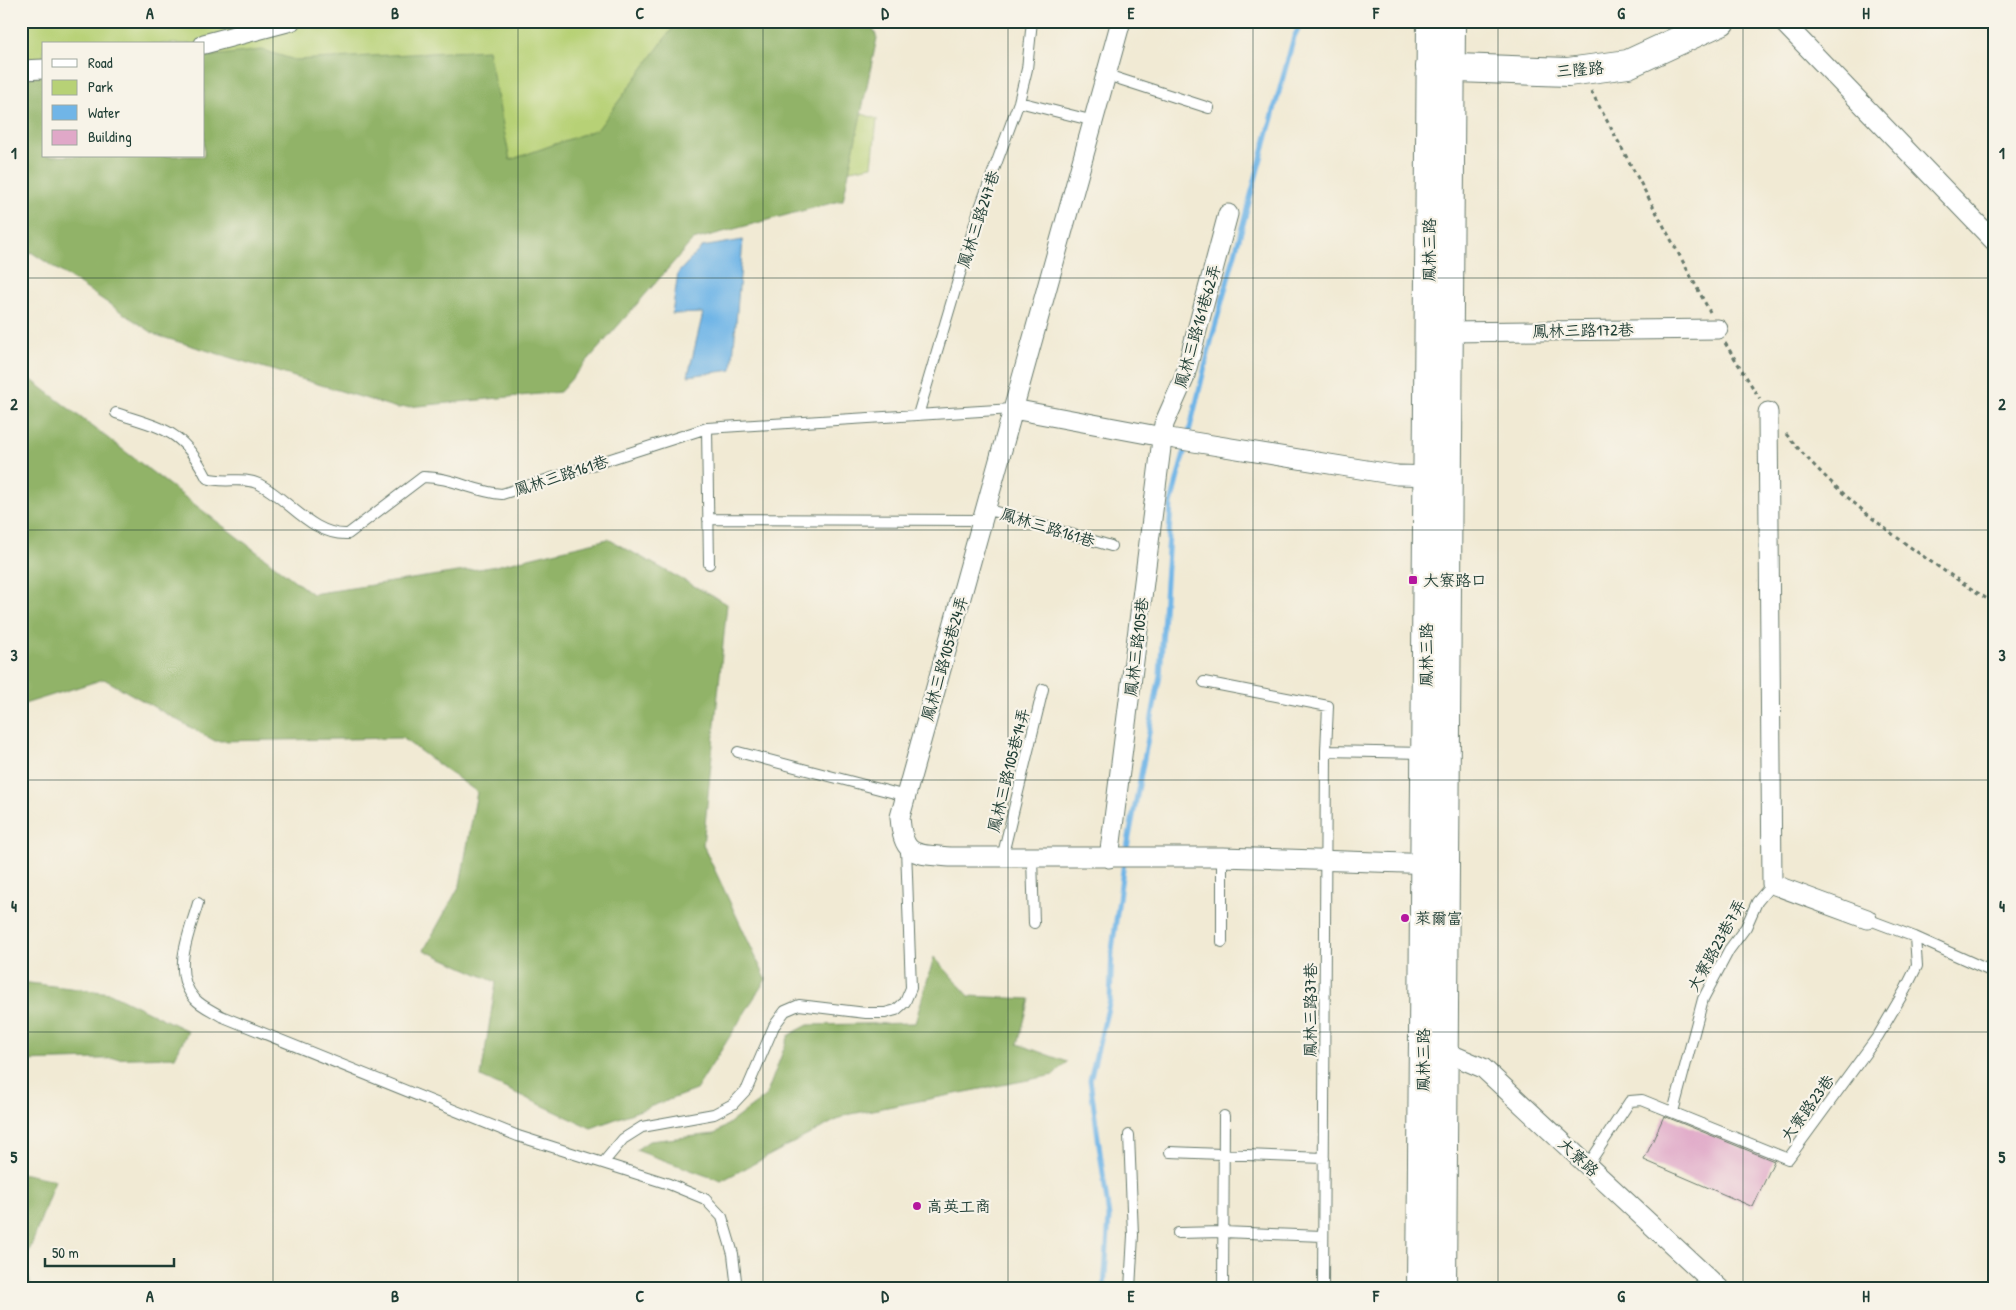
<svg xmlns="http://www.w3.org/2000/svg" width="2016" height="1310" font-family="'Patrick Hand','LXGW WenKai TC',sans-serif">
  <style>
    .green { fill: #b7d176; stroke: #6b8755 }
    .forest { fill: #91b367; stroke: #58784e }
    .water { fill: #70b5e7; stroke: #48798e }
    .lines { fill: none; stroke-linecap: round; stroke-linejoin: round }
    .stream { stroke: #70b5e7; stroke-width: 5 }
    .building { fill: #e0a8c8 }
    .lane-casing { stroke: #687a6c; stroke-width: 12 }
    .street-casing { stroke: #687a6c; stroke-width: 21 }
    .secondary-casing { stroke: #687a6c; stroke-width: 30 }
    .primary-casing { stroke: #687a6c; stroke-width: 30 }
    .path { stroke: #687a6c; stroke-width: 3; stroke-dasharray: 4 4; stroke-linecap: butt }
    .lane { stroke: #fff; stroke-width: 10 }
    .street { stroke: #fff; stroke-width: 19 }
    .secondary { stroke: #fff; stroke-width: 28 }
    .primary { stroke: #fff; stroke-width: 28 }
    .grid { fill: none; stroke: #1f3d34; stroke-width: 1; stroke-opacity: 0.55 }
    .poi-dot { fill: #b5179e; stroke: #f7f3e8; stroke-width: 2 }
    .labels { text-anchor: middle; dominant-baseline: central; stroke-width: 4.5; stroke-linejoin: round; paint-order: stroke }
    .street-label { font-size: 16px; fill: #1f3d34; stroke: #f7f3e8 }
    .poi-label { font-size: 16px; fill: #1f3d34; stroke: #f7f3e8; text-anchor: start }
    .neatline { fill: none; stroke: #1f3d34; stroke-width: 2 }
    .grid-label { font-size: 16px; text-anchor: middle; font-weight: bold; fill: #1f3d34 }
  </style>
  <rect width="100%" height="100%" fill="#f7f3e8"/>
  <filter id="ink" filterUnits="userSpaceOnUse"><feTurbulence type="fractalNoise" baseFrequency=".02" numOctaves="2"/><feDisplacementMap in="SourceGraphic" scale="10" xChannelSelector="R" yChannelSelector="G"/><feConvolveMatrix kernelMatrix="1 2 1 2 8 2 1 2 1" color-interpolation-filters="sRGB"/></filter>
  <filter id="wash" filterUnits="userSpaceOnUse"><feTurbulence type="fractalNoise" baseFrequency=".0096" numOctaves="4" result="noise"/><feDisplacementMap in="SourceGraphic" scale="20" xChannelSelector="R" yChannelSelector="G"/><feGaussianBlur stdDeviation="1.12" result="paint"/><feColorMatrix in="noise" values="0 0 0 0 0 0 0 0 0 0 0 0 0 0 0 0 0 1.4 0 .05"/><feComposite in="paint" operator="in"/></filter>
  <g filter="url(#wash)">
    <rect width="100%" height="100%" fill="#f1ead4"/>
    <path class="green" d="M21 21H779L804 94 877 119 872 166 723 193 204 115V44H44V74L21 72Z"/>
    <path class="forest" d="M678 21H870L877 38 843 200 693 240 560 392 397 408 156 335 31 252 21 261V78L44 76V156H204V57L262 50 295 60 488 50 510 160 598 129Z
      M21 372 312 594 491 567 608 539 727 604 703 845 766 979 696 1090 591 1128 481 1077 496 982 424 950 460 885 477 792 402 738 215 741 104 679 21 705Z
      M934 957 969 996 1030 999 1018 1044 1067 1062 1054 1075 846 1115 721 1181 636 1150 649 1141 715 1134 766 1096 789 1035 808 1025 915 1023Z
      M21 982 110 993 188 1031 175 1057 21 1061Z
      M21 1173 55 1180 25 1263 32 1289H21Z"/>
    <path class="water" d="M743 240 732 370 688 376 703 313 672 314 678 273 702 247Z"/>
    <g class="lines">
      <path class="stream" d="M1188 436 1212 338 1294 37 1302 21
        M1126 853 1160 675 1171 504 1186 445
        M1104 1289 1109 1217 1090 1080 1110 1000 1112 950 1124 862"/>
    </g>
    <g id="blocks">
      <path class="building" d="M1664 1116 1774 1161 1753 1207 1644 1160Z"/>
    </g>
  </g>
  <g filter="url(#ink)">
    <use href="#blocks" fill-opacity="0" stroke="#687a6c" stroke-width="1"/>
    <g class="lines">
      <defs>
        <path id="lane" d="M1107 75 1209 108
          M1019 102 1094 121
          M116 413C164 429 182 429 207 478 224 484 243 476 259 484 289 499 312 536 348 534L423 477C451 477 475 492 502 494L707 428 1013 409
          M918 415 978 213 1019 102 1027 69 1032 21
          M707 428 709 564
          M986 509 1111 546
          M708 519 983 520
          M1204 682 1328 706 1326 751 1323 1289
          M1326 751 1424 753
          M738 752 906 796
          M1222 857V942
          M1002 858 1043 689
          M1032 858 1034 923
          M198 903C190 932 170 972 195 999 201 1006 213 1011 221 1016L518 1136 669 1184 705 1199 722 1217 733 1254 737 1289
          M1867 919 1915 937 1995 973
          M1673 1112 1703 999 1729 950 1746 927 1757 902 1772 884
          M1129 1135 1133 1235 1130 1289
          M1170 1152 1324 1158
          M603 1163 623 1139 642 1127 714 1114 733 1104 747 1089 774 1026 785 1011 799 1005 866 1013H885L896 1010 905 1002 911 988 906 848
          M1588 1165 1630 1101 1642 1100 1788 1159 1878 1036 1905 990 1917 966 1915 937
          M1178 1233 1223 1232 1323 1236
          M1223 1289 1224 1116"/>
        <path id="street" d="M1121 21 900 817C903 857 914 854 950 857H1222L1436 864
          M1782 21 1995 242
          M204 44 291 21
          M21 70 44 69
          M1448 332 1718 329
          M1013 409 1163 437 1397 475 1439 476
          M1768 412 1772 884 1867 919
          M1109 858 1164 424 1184 379 1228 214
          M1434 1050 1443 1051 1483 1068 1720 1289"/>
        <path id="secondary" d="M1430 67 1568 72 1628 64 1721 21"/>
        <path id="primary" d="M1421 1289 1431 21
          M1442 1289 1451 21"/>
      </defs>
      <use href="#lane" class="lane-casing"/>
      <use href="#street" class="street-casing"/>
      <use href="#secondary" class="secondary-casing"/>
      <use href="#primary" class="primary-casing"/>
      <path class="path" d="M1591 91 1710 312
        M1725 343 1760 399
        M1786 434C1846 506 1917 554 1995 604"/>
      <use href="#lane" class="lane"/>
      <use href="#street" class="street"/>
      <use href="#secondary" class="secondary"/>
      <use href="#primary" class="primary"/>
    </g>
  </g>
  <path class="grid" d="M273 21V1289M518 21V1289M763 21V1289M1008 21V1289M1253 21V1289M1498 21V1289M1743 21V1289M21 278H1995M21 530H1995M21 780H1995M21 1032H1995"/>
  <g class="poi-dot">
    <rect x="1408" y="575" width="10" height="10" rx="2.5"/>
    <circle cx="1405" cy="918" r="5"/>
    <circle cx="917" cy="1206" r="5"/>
  </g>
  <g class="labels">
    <g class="street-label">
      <text transform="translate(1580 69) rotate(-5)">三隆路</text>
      <text transform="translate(978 219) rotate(-72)">鳳林三路247巷</text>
      <text transform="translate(1429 250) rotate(-90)">鳳林三路</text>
      <text transform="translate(1197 326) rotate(-74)">鳳林三路161巷62弄</text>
      <text transform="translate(1583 330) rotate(-1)">鳳林三路172巷</text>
      <text transform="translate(561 475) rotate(-18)">鳳林三路161巷</text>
      <text transform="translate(1048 527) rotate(17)">鳳林三路161巷</text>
      <text transform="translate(1136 647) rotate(-83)">鳳林三路105巷</text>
      <text transform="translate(1426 655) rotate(-90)">鳳林三路</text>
      <text transform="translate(944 658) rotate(-74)">鳳林三路105巷24弄</text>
      <text transform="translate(1008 770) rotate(-76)">鳳林三路105巷14弄</text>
      <text transform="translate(1716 945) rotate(-61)">大寮路23巷7弄</text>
      <text transform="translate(1310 1010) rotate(-90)">鳳林三路37巷</text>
      <text transform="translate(1423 1060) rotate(-90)">鳳林三路</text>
      <text transform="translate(1807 1108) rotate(-54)">大寮路23巷</text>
      <text transform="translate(1579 1157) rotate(43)">大寮路</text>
    </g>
    <g class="poi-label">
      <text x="1423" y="580">大寮路口</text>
      <text x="1415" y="918">萊爾富</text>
      <text x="927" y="1206">高英工商</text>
    </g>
  </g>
  <rect width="2016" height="1310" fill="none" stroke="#f7f3e8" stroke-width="55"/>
  <rect x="42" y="42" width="162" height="115" fill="#f7f3e8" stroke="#a1aaa0"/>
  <rect x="52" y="59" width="25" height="8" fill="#ffffff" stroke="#a1aaa0"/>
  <text x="88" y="68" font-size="15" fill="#1f3d34">Road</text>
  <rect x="52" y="80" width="25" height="15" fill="#b7d176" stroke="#a1aaa0"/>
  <text x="88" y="92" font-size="15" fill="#1f3d34">Park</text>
  <rect x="52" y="105" width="25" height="15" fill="#70b5e7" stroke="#a1aaa0"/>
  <text x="88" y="118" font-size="15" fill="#1f3d34">Water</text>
  <rect x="52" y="130" width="25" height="15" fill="#e0a8c8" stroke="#a1aaa0"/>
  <text x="88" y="142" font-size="15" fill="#1f3d34">Building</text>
  <path d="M45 1258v8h129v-8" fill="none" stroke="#1f3d34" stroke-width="2.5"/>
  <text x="52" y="1258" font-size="15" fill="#1f3d34" stroke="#f7f3e8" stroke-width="4" paint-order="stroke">50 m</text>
  <rect x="28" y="28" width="1960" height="1254" class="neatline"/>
  <g class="grid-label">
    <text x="150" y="19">A</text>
    <text x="395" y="19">B</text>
    <text x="640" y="19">C</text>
    <text x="885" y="19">D</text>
    <text x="1131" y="19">E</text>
    <text x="1376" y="19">F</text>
    <text x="1621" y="19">G</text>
    <text x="1866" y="19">H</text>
    <text x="14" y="159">1</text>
    <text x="2002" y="159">1</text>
    <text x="14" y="410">2</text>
    <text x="2002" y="410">2</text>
    <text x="14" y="661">3</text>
    <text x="2002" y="661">3</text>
    <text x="14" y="912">4</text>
    <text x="2002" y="912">4</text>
    <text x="14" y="1163">5</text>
    <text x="2002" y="1163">5</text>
    <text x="150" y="1302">A</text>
    <text x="395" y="1302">B</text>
    <text x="640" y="1302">C</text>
    <text x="885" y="1302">D</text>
    <text x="1131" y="1302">E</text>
    <text x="1376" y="1302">F</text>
    <text x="1621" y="1302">G</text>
    <text x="1866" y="1302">H</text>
  </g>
</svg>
